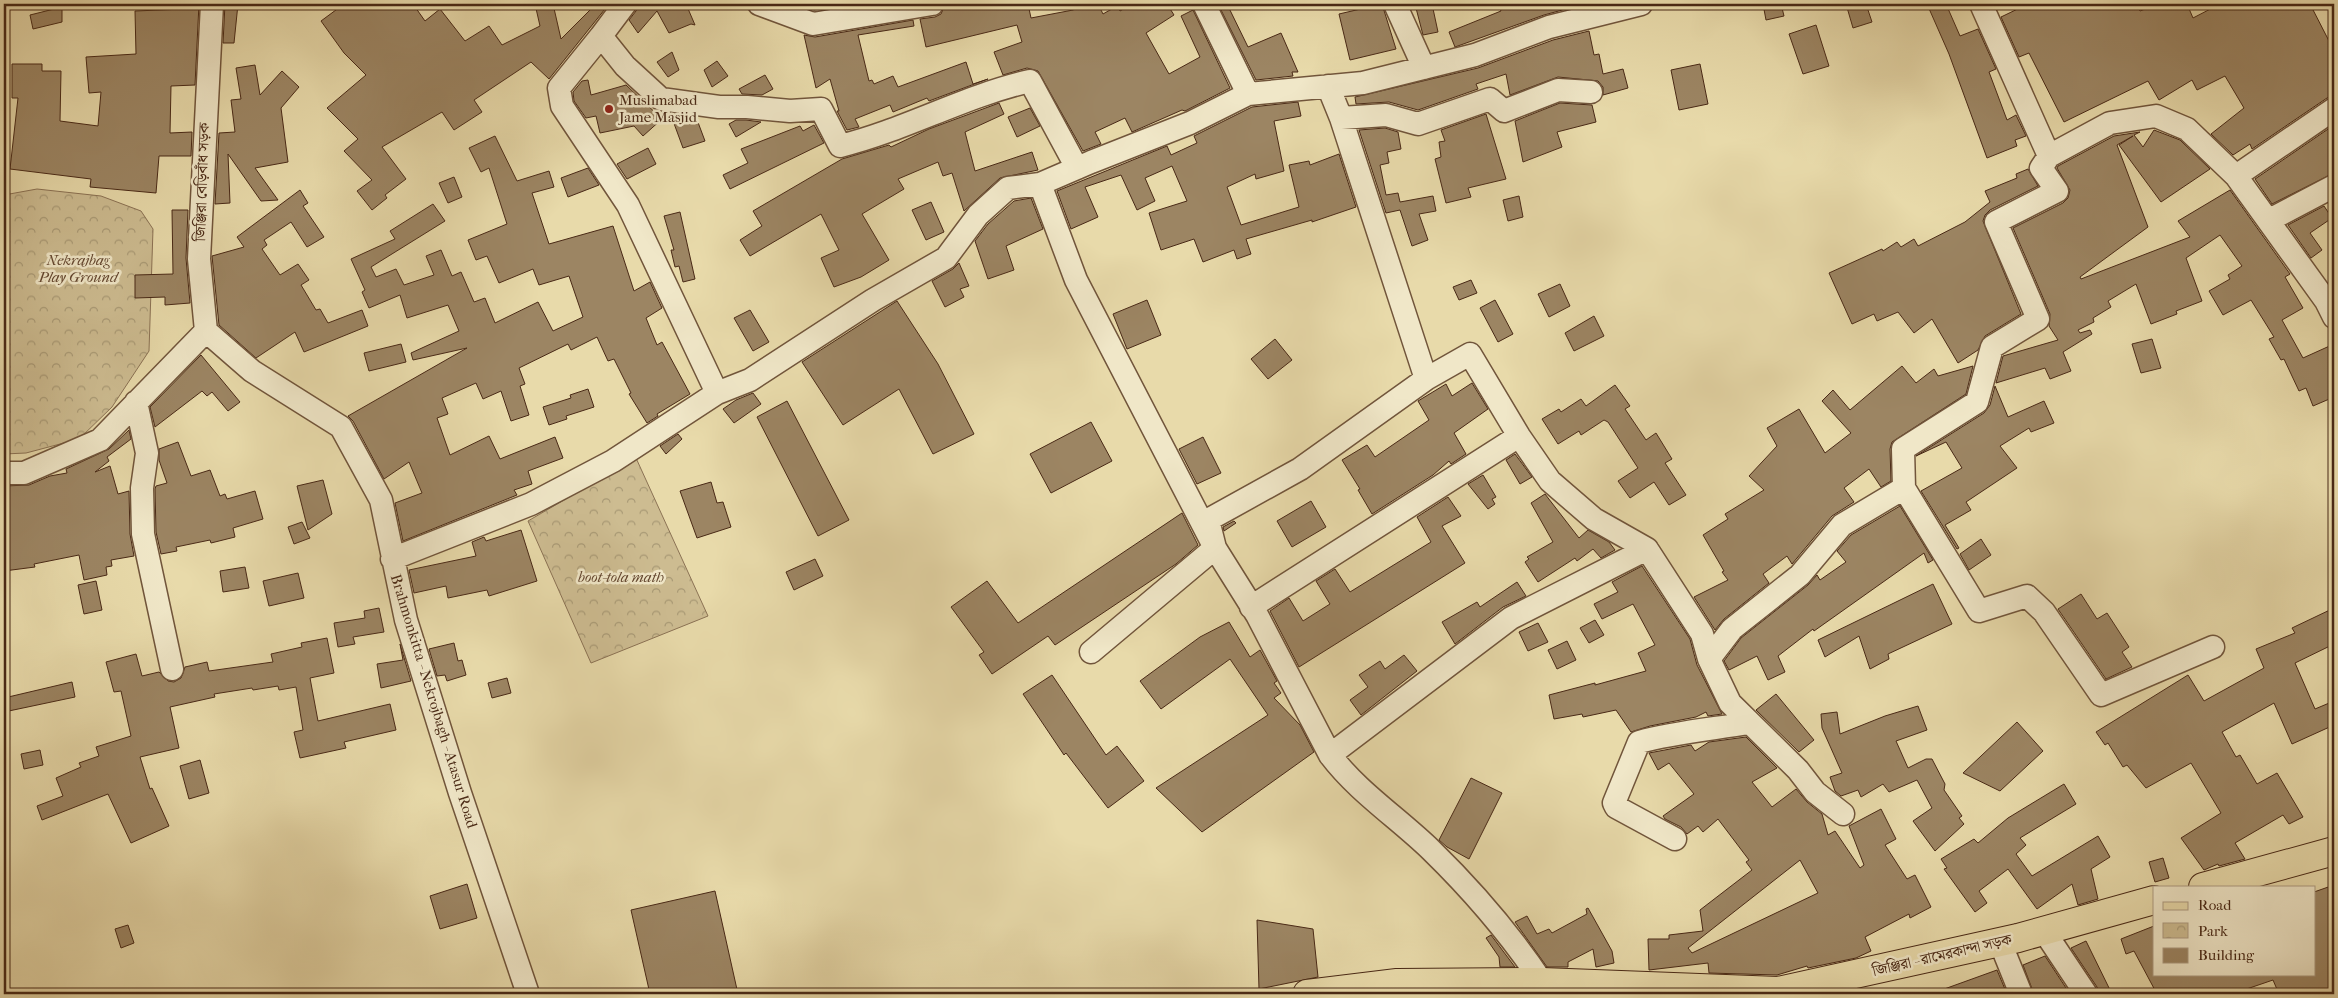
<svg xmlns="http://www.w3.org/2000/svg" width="2338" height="998" font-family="'IM FELL French Canon','Noto Serif Bengali',serif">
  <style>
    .park { fill: url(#park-crowns); stroke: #8b7254 }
    .building { fill: #9c8563; stroke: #492916; fill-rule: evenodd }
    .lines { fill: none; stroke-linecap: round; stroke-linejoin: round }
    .minor-casing { stroke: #71553b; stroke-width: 25 }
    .major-casing { stroke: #492916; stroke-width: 30 }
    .minor { stroke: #f0e7c8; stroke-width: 22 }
    .major { stroke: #e8daaa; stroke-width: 28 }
    .poi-dot { fill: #8f2418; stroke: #f0e7c8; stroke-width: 2 }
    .labels { text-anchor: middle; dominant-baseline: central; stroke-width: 5; stroke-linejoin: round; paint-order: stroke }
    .poi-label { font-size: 15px; fill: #492916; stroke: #f0e7c8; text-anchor: start }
    .street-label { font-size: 15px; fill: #492916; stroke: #f0e7c8 }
    .park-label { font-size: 15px; font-style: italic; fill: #63462f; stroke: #f0e7c8 }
  </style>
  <defs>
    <pattern id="park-crowns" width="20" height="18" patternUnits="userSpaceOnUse" patternTransform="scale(1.25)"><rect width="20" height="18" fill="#cdbc91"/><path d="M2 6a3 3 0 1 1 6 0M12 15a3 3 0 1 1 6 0" fill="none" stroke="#a89975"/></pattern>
  </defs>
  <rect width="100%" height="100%" fill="#e8daaa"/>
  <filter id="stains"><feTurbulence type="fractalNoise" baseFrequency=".004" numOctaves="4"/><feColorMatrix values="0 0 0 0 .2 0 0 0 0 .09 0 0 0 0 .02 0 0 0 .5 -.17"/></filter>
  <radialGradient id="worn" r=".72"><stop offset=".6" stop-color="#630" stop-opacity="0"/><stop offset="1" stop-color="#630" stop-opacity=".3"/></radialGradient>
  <path class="park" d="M37 189 101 196 141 211 153 229 149 351 112 407 79 439 26 453 4 454V195Z
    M636 458 708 616 591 663 528 521Z"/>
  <path class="building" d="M185 4H199L195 85 171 86 170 133 192 132 191 156H159L156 193 90 187 91 179 10 169 18 98H12V64H42V71H61L60 121 98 126 101 92 89 93 86 57 136 54 135 11 184 9Z
    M225 4H238L234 43H223Z
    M344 4H413L425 21 440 9 465 41 489 26 502 45 540 26 535 4H553L561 39 595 5 593 4H609L549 79 531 62 474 100 482 112 454 130 442 112 382 147 406 179 385 195 387 198 372 210 357 191 372 180 344 151 358 139 327 108 366 75 344 53 321 21Z
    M638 4H686L695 25 691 24 669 33 657 11 638 33 629 20 636 11Z
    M800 4H854L814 10Z
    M959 4H1028L1031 18 1073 10 1085 4H1098L1103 14 1117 6 1120 11 1132 4H1167L1174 15 1146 33 1169 74 1200 57 1181 16 1193 10 1230 88 1185 111 1182 110 1132 132 1125 118 1095 132 1101 144 1083 151 1038 71 1027 68 1003 75 994 52 1022 42 1017 25 926 47 920 19 935 17 941 14 944 7Z
    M1218 4H1227L1248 47 1281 33 1298 72H1292L1293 76 1256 80Z
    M1382 4 1396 49 1350 60 1339 14Z
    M1432 4 1438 32 1423 35 1416 8Z
    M1498 4H1564L1566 9 1544 15 1455 47 1449 32 1501 11Z
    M1763 4H1781L1784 16 1766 20Z
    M1846 4H1866L1872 22 1853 28Z
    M1927 4H1946L1960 36 1978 29 1996 69 1989 72 2007 120 2016 115 2026 136 2015 140 2017 146 1987 158 1949 54Z
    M2028 4H2136L2140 11 2158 4H2187L2193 18 2220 4H2310L2329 41 2334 38V96L2327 98 2252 149 2250 144 2233 155 2211 134 2244 108 2225 76 2197 90 2192 80 2159 100 2148 81 2064 122 2029 53 2019 57 2001 17Z
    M62 7V22L33 29 30 15Z
    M913 20 914 26 858 35 869 81 872 80 874 84 893 76 898 87 966 62 973 84 988 79 929 101 927 98 893 112 890 105 855 119 859 127 847 130 837 111H839L830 79 816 88 804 35 815 37Z
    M1816 25 1829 66 1803 74 1789 34Z
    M1589 31 1594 55 1599 54 1603 74 1623 69 1628 88 1603 95V87L1598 81 1558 77 1510 95 1506 74 1476 84 1478 89 1418 110 1389 102 1356 104 1355 97 1478 68 1553 40Z
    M672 52 679 70 668 77 657 62Z
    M717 61 728 76 712 87 704 70Z
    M1700 64 1708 104 1679 110 1671 70Z
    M255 65 260 95 282 71 299 87 281 108 288 162 255 168 278 200 261 201 228 154 230 203 215 204 219 133 235 132 231 100 241 99 236 68Z
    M765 75 773 89 762 95 742 94 739 89Z
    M588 80 591 95 626 85 662 119 643 136 634 126 600 133 596 116 586 118 574 101 573 92 582 81Z
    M1298 102 1301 116 1274 121 1284 171 1256 179 1255 174 1227 187 1241 225 1299 207 1289 165 1309 161 1310 165 1339 154 1356 207 1312 222V220L1246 239 1251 254 1237 259 1234 250 1203 262 1194 239 1161 250 1149 213 1187 201 1172 166 1145 178 1155 201 1137 210 1121 175 1085 187 1098 217 1071 229 1057 191 1167 146 1171 155 1197 143 1194 136 1252 107Z
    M999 103 1004 114 965 132 975 171 1032 152 1038 170 1000 178 964 211 952 173 943 176 938 162 898 179 904 189 862 214 889 260 861 277 834 287 821 258 839 250 821 214 750 256 740 240 762 226 753 211 842 159 889 145 891 147 929 129Z
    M1560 103 1592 105 1596 122 1557 132 1562 147 1523 162 1515 121Z
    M1030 108 1040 126 1017 137 1008 117Z
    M1486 114 1506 179 1468 188 1471 197 1446 203 1435 159 1441 157 1439 142 1445 141 1441 130Z
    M682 115 696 117 705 141 683 148 672 118Z
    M736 120H746L761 122 736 137 729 124Z
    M814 125 824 143 730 189 723 175 748 163 741 149 800 126 803 131Z
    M2334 125V173L2272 204 2255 179Z
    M1385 128 1398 132 1401 149 1387 152 1389 163 1380 165 1386 195 1398 193 1400 202 1433 196 1436 211 1419 214 1428 240 1412 246 1400 210 1386 213 1359 130Z
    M2154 130 2180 140 2210 169 2161 202 2119 145 2133 136 2117 145 2148 227 2080 277 2081 279 2190 237 2178 221 2230 190 2290 274 2285 277 2303 308 2282 320 2303 358 2334 344V397L2313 406 2306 388 2299 391 2284 359 2281 360 2269 339 2274 337 2251 300 2223 315 2209 291 2230 279 2228 275 2242 266 2220 235 2186 258 2202 301 2176 311 2177 314 2151 324 2136 284 2108 301 2111 307 2093 318 2094 322 2078 330 2080 333 2090 330 2092 334 2063 352 2071 371 2050 379 2045 368 1996 383 2003 356 2058 340 2049 326 2050 314 2013 228 2063 203 2068 198 2070 190 2057 168 2058 166 2114 136 2140 132 2134 135 2143 147Z
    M495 136 517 181 549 171 554 187 532 193 549 244 613 226 634 291 650 282 662 308 646 318 657 345 662 342 690 394 657 414 658 416 647 423 629 394 631 393 614 359 608 361 597 337 571 350 568 344 519 368 525 384 520 386 529 415 511 421 501 391 483 399 476 383 442 398 448 414 437 418 450 455 489 436 500 459 555 437 563 458 528 471 532 484 514 490 517 495 403 541 395 503 422 493 409 462 384 479 353 421 348 416 467 348 413 360 411 353 459 331 448 305 407 318 400 295 369 308 362 292 365 290 351 259 395 239 390 231 433 204 445 221 371 267 376 277 396 269 404 285 434 275 426 256 441 250 452 276 461 272 474 302 485 298 495 323 538 302 553 331 583 317 569 276 539 285 533 269 499 283 487 256 476 260 468 240 507 224 489 168 481 172 469 148Z
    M648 148 656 164 627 179 617 164Z
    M588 168 599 185 568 197 561 178Z
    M2028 169 2038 186 1990 210 1985 215 1983 221 2021 314 1985 336 1978 350 1958 363 1932 319 1914 333 1898 312 1877 321 1874 314 1852 324 1829 273 1882 249 1883 251 1897 242 1901 247 1914 239 1918 246 1965 222 1990 202 1985 191 2017 178 2016 174Z
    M454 177 462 197 448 203 439 183Z
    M300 190 308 203 303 206 324 237 307 247 291 222 264 240 267 245 262 249 280 275 298 264 309 280 301 285 316 310 320 309 328 323 362 310 368 326 304 352 295 332 256 358 219 325 212 256 244 247 237 237Z
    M1519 196 1523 217 1508 221 1503 200Z
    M1031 198 1043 229 1006 246 1014 270 988 279 975 241 988 224 1014 201Z
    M931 202 944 232 926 240 912 210Z
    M2324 206 2332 218 2310 233 2322 250 2311 258 2288 225Z
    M172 210H188L186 258 190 303 165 305V297L135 298V275L173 274Z
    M680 212 695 279 683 282 679 266 675 267 671 250H674L664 216Z
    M959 263 969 286 960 289 964 297 945 307 932 281 953 269Z
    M1471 280 1477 293 1459 300 1453 287Z
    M1560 284 1570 306 1549 317 1538 294Z
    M1147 300 1161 335 1127 349 1113 314Z
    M1495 300 1513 334 1498 342 1480 308Z
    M897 301 938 364 974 434 933 454 899 389 843 425 802 362Z
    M750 310 769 342 753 351 734 318Z
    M1594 316 1604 336 1574 351 1565 333Z
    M1275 339 1292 360 1268 379 1251 359Z
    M2152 339 2161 368 2141 373 2132 344Z
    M401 344 406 362 369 371 364 353Z
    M201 355 240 402 228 411 212 392 207 396 202 391 155 427 150 407Z
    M1902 366 1916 383 1934 369 1938 376 1973 366 1966 394 1892 442 1890 449 1891 481 1881 487 1869 469 1844 488 1854 502 1832 516 1792 564 1787 556 1763 574 1769 583 1724 619 1715 630 1694 597 1728 580 1722 572 1724 571 1703 535 1728 519 1725 514 1764 490 1749 476 1777 446 1767 428 1799 409 1825 453 1851 433 1822 401 1833 390 1850 410Z
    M1472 383 1488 409 1454 433 1466 454 1451 464 1449 461 1433 475 1372 514 1358 490 1360 489 1342 460 1367 445 1375 457 1429 420 1418 401 1446 384 1452 396Z
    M1615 385 1630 406 1625 409 1646 440 1656 433 1672 459 1665 463 1686 495 1669 505 1654 482 1630 498 1618 481 1638 468 1608 422 1604 420 1581 435 1579 431 1558 444 1542 419 1559 409 1561 412 1581 399 1586 406Z
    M1995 386 2008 417 2044 401 2054 423 2031 432 2029 428 2000 446 2017 468 1966 502 1971 510 1945 525 1959 548 1957 549 1921 491 1962 468 1946 442 1916 456 1984 413 1990 405Z
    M588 389 594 407 566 416 567 419 549 425 543 407 571 398 570 395Z
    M753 393 761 404 734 423 723 409 736 400Z
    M787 401 849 520 818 536 757 417Z
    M1091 422 1112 461 1051 493 1030 454Z
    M129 430 131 439 107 457 109 461 95 472 110 466 118 494 129 491 130 534 134 556 111 560 112 566 106 567 107 575 84 580 79 555 34 564 35 567 4 571V486L29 485 50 476 67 473 66 469 109 449Z
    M678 434 682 439 666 454 660 446Z
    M1203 437 1221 473 1197 484 1179 449Z
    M178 442 191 476 210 470 220 496 225 494 227 499 255 491 263 519 233 528 235 537 211 543 210 540 176 547 177 551 161 554 156 532 155 489 156 486 167 483 159 460V449Z
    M1515 454 1532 477 1520 484 1506 460Z
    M1483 475 1496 497 1492 499 1495 504 1488 509 1468 484Z
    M323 480 332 514 308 530 297 486Z
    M711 482 717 503 723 502 731 527 697 538 680 491Z
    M1545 494 1579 538 1588 530 1609 542 1615 550 1601 558 1593 549 1577 561 1575 558 1538 582 1525 562 1529 559 1527 557 1553 542 1531 503Z
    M1448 497 1461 516 1442 526 1465 563 1299 667 1270 611 1289 598 1303 621 1330 604 1316 581 1335 569 1350 592 1431 542 1417 517Z
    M1311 501 1326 527 1292 547 1277 521Z
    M1900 506 1933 560 1928 563 1924 553 1814 631 1813 629 1778 656 1785 672 1768 680 1757 656 1729 670 1724 661 1741 638 1808 585 1817 575 1820 580 1846 562 1837 551 1851 535Z
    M1182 513 1198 545 1176 564 1055 645 1048 636 992 674 979 655 984 652 951 607 987 581 1018 623Z
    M1234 521 1236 523 1224 531 1223 527Z
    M302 522 310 538 294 544 288 527Z
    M521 530 537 581 489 596 487 590 448 598 446 586 414 593 409 570 476 556 472 542 484 537 486 541Z
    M1981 539 1991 555 1969 570 1960 554Z
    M815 559 823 576 794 590 786 572Z
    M1642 566 1690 639 1697 665 1722 714 1708 716 1706 712 1696 717 1650 726 1631 732 1616 710 1583 717 1582 714 1554 719 1549 695 1595 683V685L1646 671 1638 653 1655 645 1633 604 1602 619 1594 604 1618 592 1612 582Z
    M245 567 249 588 223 592 220 571Z
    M298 573 304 598 269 606 263 581Z
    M96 581 102 610 84 614 78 585Z
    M1517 582 1526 596 1503 607 1455 644 1442 622 1477 602 1480 607Z
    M1933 584 1952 624 1888 654 1889 659 1870 669 1859 636 1825 657 1818 640Z
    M2081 594 2097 619 2107 613 2129 647 2122 652 2132 667 2106 679 2058 609Z
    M379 608 384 632 353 637 355 644 338 647 334 623 365 618 364 611Z
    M2334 608V644L2295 663 2315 709 2334 701V725L2292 744 2274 703 2222 732 2236 757 2240 755 2257 784 2277 773 2303 817 2289 824 2283 815 2235 843 2245 859 2219 866 2218 864 2204 870 2181 838 2221 813 2191 763 2146 788 2127 765 2123 767 2108 743 2105 745 2096 732 2188 675 2204 701 2264 668 2256 649 2295 633 2292 628Z
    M1595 620 1604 635 1589 643 1580 628Z
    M1229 622 1250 657 1260 650 1277 681 1274 683 1281 693 1274 698 1300 725 1314 752 1202 832 1156 788 1268 715 1230 659 1161 709 1140 681 1200 637Z
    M1538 623 1548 642 1528 651 1519 632Z
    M327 638 334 673 310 678 318 721 390 704 396 730 344 742 346 748 300 758 294 732 303 730 296 687 279 690 278 686 253 690 252 688 214 694 215 697 170 707 179 748 140 757 150 789 152 788 169 826 131 843 108 794 42 820 37 806 63 796 56 778 81 767 79 763 99 756 96 747 131 736 121 691 114 692 106 662 136 654 142 676 159 672 168 681 174 682 181 678 185 667 207 662 209 671 273 662 271 654 302 647 301 643Z
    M1567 641 1576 660 1557 669 1548 650Z
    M454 643 458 661 462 660 466 675 447 681 445 675 437 676 429 649Z
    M400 644 411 681 381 688 377 664 403 660Z
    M1404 655 1417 671 1361 715 1350 700 1368 687 1359 675 1380 661 1385 669Z
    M1052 675 1106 755 1117 746 1144 781 1108 808 1066 753 1064 755 1023 694Z
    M507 678 511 693 492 698 488 683Z
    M72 682 75 697 4 712V698Z
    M1776 694 1814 740 1799 752 1756 710Z
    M1918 706 1927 730 1896 741 1908 768 1926 759H1932L1945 784 1944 790 1962 816 1959 818 1964 824 1935 851 1913 821 1932 808 1917 780 1889 792 1883 784 1861 797 1858 790 1841 796 1835 791 1830 777 1842 773 1822 728 1821 714 1837 712 1840 734 1885 716Z
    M2017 722 2043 751 2000 791 1963 773Z
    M1746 737 1777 768 1752 782 1772 807 1796 789 1807 802 1822 814 1828 835 1835 831 1860 868 1864 865 1849 826 1881 809 1896 839 1885 845 1907 879 1915 875 1931 907 1910 918 1909 914 1865 937 1871 951 1856 958 1808 968 1807 966 1777 975 1709 973 1708 963 1649 970 1648 939H1669V935L1703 931 1700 910 1752 870 1746 862 1749 860 1718 819 1703 832 1698 826 1687 834 1681 827 1665 819 1663 816 1694 794 1669 763 1658 770 1649 753 1691 745 1695 751 1709 742ZM1800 860 1818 893 1692 953 1688 948Z
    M40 750 43 765 24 769 21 754Z
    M200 760 209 793 189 799 180 766Z
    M1471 778 1502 793 1469 859 1447 847 1439 840Z
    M2064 784 2076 804 2020 838 2026 845 2016 854 2032 876 2098 836 2110 857 2091 869 2098 899 2078 905 2072 884 2037 909 2008 869 1979 891 1987 903 1975 912 1944 869 1947 868 1941 859 1974 839 1978 843 2008 818Z
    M2163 858 2169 878 2155 882 2149 862Z
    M467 884 477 918 440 929 430 896Z
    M2334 885V994H2279L2273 980 2232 994H2157L2134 951 2126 954 2121 939 2154 926V974H2314V892Z
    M715 891 738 994H650L631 910Z
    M1588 908 1612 951 1614 963 1596 967 1593 949 1568 962V967H1547L1515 922 1527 916 1537 934 1549 929 1552 933 1587 914 1586 909Z
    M1257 920 1313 929 1318 977 1259 989Z
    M128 925 134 943 121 948 115 929Z
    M1491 935 1515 967H1500L1499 957 1486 938Z
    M2086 941 2112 994H2099L2097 987 2071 948Z
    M2045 956 2070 994H2034L2023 965Z
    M1997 970 2007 994H1936V992Z"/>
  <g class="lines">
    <defs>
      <path id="minor" d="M759 4 813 24 932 4
        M1204 4 1248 94
        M1395 4 1424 68
        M1981 4 2049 156 2110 123 2156 116 2187 129 2236 176 2326 301 2334 317
        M601 36 625 4
        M1328 86 1341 118 1426 379
        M1341 118 1386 115 1418 124 1490 99 1504 111 1558 90 1591 92
        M2236 176 2334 109
        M2277 216 2334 186
        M206 331 252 371 341 427 381 500 406 620 460 793 528 994
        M717 393 628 205 562 106 559 88 601 36 625 66 661 99 719 107H747L790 111 821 109 840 146C905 130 964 96 1030 81L1077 168
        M136 402 147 453 142 488 143 534 172 669
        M4 473H24L100 440 206 331 199 259 212 4
        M1904 488 1979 611 2027 596 2044 612 2101 695 2213 647
        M392 559 531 504 613 461 717 393 750 380 873 300 946 258 978 215 1008 188 1040 184
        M1251 607 1519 436
        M1091 652 1215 548 1208 520 1300 469 1426 379 1470 354 1519 436 1550 481 1594 519 1647 549
        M1709 659 1732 629 1800 575 1842 525 1904 488 1903 449 1977 402 1992 347 2038 319 1996 222 2057 191 2041 168 2049 156
        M1330 755 1511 618 1647 549 1702 634 1709 659 1730 703 1798 770 1815 792 1843 814
        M1675 839 1616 807 1614 803 1639 742C1675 732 1713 729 1749 723
        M2044 931 2086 994
        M2000 942 2021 994
        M1542 982C1510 934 1472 890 1431 850 1398 818 1358 792 1330 755L1257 615 1215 548 1076 280 1040 184 1091 162 1190 123 1248 94 1363 83 1475 55 1549 27 1641 4"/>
      <path id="major" d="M2203 887 2334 851
        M1307 994 1397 983 1542 982 1778 991 2018 938 2154 900"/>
    </defs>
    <use href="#minor" class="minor-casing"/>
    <use href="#major" class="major-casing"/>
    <use href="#minor" class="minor"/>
    <use href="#major" class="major"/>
  </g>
  <circle class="poi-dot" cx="609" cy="109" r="5"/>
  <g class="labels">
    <g class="poi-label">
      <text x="619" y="100">Muslimabad<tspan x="619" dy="17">Jame Masjid</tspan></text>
    </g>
    <g class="street-label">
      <text transform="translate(202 182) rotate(-88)">জিঞ্জিরা বেড়িবাঁধ সড়ক</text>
      <text transform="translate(434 701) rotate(73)">Brahmonkitta - Nekrojbagh - Atasur Road</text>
      <text transform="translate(1942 955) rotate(-13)">জিঞ্জিরা - রামেরকান্দা সড়ক</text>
    </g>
    <g class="park-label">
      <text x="78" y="260">Nekrajbag<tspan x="78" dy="17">Play Ground</tspan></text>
      <text x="621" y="577">boot-tola math</text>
    </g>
  </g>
  <rect width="2338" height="998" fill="none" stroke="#e8daaa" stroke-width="20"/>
  <rect x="5" y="5" width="2328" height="988" fill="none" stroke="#492916" stroke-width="2.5"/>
  <rect x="10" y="10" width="2318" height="978" fill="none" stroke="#492916"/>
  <rect x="2153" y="886" width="162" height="90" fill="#f0e7c8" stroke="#ad9b81"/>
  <rect x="2163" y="902" width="25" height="8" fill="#e8daaa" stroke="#ad9b81"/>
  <text x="2198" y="910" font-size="15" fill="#492916">Road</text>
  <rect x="2163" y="923" width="25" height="15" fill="url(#park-crowns)" stroke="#ad9b81"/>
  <text x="2198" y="936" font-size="15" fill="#492916">Park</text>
  <rect x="2163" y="948" width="25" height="15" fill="#9c8563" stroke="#ad9b81"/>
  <text x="2198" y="960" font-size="15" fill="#492916">Building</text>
  <rect width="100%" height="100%" filter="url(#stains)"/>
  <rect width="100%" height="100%" fill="url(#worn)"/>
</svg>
